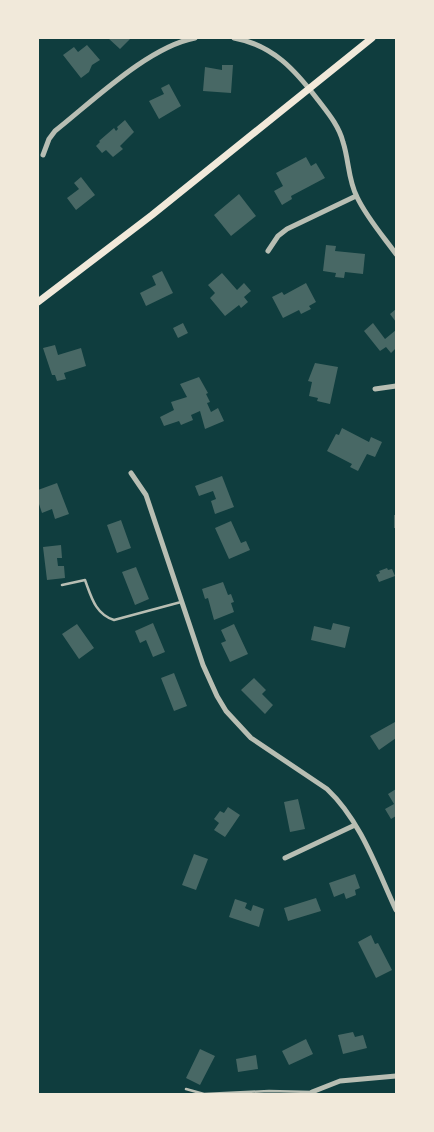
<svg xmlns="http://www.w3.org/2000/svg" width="434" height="1132" font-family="Quicksand,sans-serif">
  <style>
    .building { fill: #486865 }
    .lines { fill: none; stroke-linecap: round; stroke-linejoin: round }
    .service { stroke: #b8beb3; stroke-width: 2.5 }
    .minor { stroke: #b8beb3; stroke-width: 5 }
    .secondary { stroke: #f1e9da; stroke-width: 7 }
  </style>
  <rect width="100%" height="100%" fill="#0f3d3e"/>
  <path class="building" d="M108 38H131L120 49Z
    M87 45 100 60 92 65 89 72 81 78 63 55 74 47 78 52Z
    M222 65H233L231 93 203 91 205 67 222 70Z
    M169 84 181 106 159 119 149 101 164 94 161 88Z
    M125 120 134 132 120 146 123 149 113 157 106 150 102 153 96 146 100 142 99 141 114 128 116 131 118 129 117 127Z
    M306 157 311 166 316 163 325 178 291 196 292 199 282 205 274 191 283 186 276 173Z
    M81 177 95 195 76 210 67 198 79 189 74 183Z
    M239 194 256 216 231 236 214 215Z
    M326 245 336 246 335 251 365 254 363 274 345 272 344 278 335 277 336 273 323 271Z
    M162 271 173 293 146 306 140 293 156 285 152 276Z
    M222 273 237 290 244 283 251 291 244 297 248 302 241 308 239 305 225 316 210 298 215 293 208 285Z
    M306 283 316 302 309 306 311 309 301 314 299 310 283 318 272 297 282 292 284 295Z
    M396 309V322L390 314Z
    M183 323 188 333 178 338 173 328Z
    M373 323 385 339 396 330V348L391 353 386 347 380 351 364 331Z
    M55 345 58 355 81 348 86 366 64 373 66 379 57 381 55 375H52L43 348Z
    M315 363 338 367 330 404 317 401 318 398 309 396 312 382 308 381Z
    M199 377 208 393 206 394 210 402 207 403 211 412 218 408 224 421 205 429 200 411 191 415 193 420 181 425 179 421 164 426 160 417 174 410 171 402 187 397 180 384Z
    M342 428 369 442 371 437 382 442 375 457 367 454 358 471 350 467 352 464 327 451 336 434 339 435Z
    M222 476 234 507 215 514 211 501 216 499 213 491 199 496 195 486Z
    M57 483 69 514 55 519 52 509 42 513 38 501V490Z
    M394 515H396V528H394Z
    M121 520 131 548 117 553 107 525Z
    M231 521 241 543 246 541 250 550 229 559 215 528Z
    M61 545 62 558H57L58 566H64L65 578 47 580 43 547Z
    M136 567 149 599 135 605 122 572Z
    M387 568 388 570 392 569 395 576 379 582 376 575 380 573 379 571Z
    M223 582 228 595 231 594 234 602 231 603 234 612 214 620 208 598 205 599 202 589Z
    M153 623 165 652 153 657 146 640 140 643 135 631Z
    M333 623 350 627 345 648 311 640 314 626 331 630Z
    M77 624 94 648 79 659 62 634Z
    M234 624 248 654 230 662 221 643 226 641 221 630Z
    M174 673 187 706 174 711 161 678Z
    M254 678 266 690 262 694 273 705 265 714 241 690Z
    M395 722 396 738 379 750 370 736Z
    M396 789V816L391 819 385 809 394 804 388 794Z
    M298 799 305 829 290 832 284 802Z
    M228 807 240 815 225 837 214 830 219 823 214 819 220 811 224 813Z
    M194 854 208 859 196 890 182 885Z
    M355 874 360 888 355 890 356 895 346 899 344 893 334 897 329 883Z
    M316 898 321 911 288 921 284 908Z
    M235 899 247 903 245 908 251 911 253 905 264 909 259 927 229 917Z
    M371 935 375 944 378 943 392 970 376 978 358 942Z
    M353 1032 355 1037 363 1035 367 1048 343 1054 338 1035Z
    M306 1039 313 1054 289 1065 282 1051Z
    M200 1049 215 1056 200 1085 186 1078Z
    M256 1055 258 1069 238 1072 236 1059Z"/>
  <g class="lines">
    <path class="service" d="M62 585 85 580C91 596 95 614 114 620L181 602
      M186 1089 204 1094 269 1091 312 1092"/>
    <path class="minor" d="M234 38C273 45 295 70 318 100 328 113 339 126 343 142 349 160 348 180 357 197 367 218 383 236 396 254
      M43 155 49 139 55 131C93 101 148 47 195 38
      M268 251 278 236 287 229 356 196
      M375 389 396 386
      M131 473 146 495 203 665 217 696 226 711 251 738 327 789C361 821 377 869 396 910
      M285 858 355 825
      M312 1092 340 1081 396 1076"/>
    <path class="secondary" d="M38 302 152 215 372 38"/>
  </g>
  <rect width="434" height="1132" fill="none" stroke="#f1e9da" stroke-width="78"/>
</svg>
